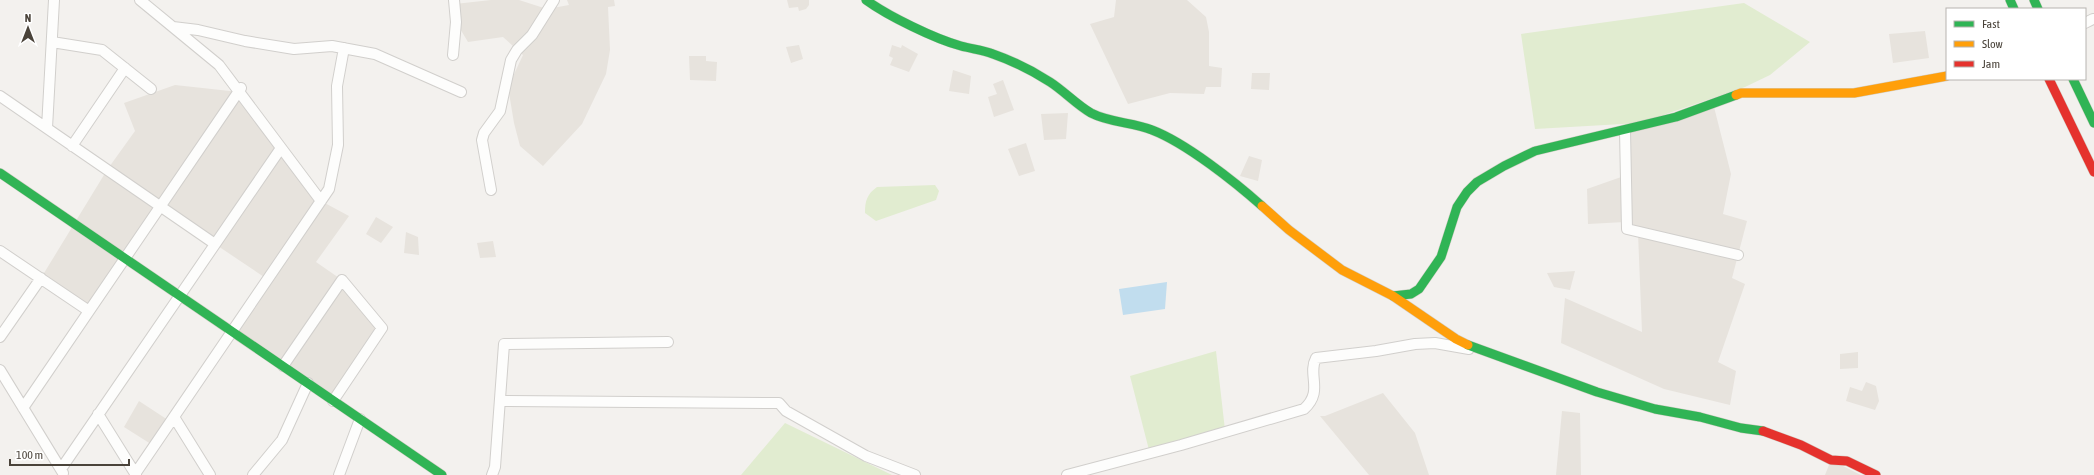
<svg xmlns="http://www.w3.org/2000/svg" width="2094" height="475" font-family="'Asap Condensed',sans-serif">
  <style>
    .residential { fill: #e7e3dd }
    .green { fill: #e1ecd0 }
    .water { fill: #c1ddee }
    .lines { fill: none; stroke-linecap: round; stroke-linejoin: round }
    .street-casing { stroke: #d1cfcc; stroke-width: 12 }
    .fast-casing { stroke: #d2cec5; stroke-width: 10 }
    .slow-casing { stroke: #d2cec5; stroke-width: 10 }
    .jam-casing { stroke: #d2cec5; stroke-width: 10 }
    .street { stroke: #fdfdfc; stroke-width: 10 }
    .fast { stroke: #30b455; stroke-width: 9 }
    .slow { stroke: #ff9f0a; stroke-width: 9 }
    .jam { stroke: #e5322d; stroke-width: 9 }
  </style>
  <rect width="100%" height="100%" fill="#f3f1ee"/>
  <path class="residential" d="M491 0H519L547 9 569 5 567 0H614L615 6 608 7 610 50 606 74 582 124 543 166 520 146 514 123 508 87 523 55 503 37 468 42 456 22 455 4Z
    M787 0H811H809V5L806 9 799 11 798 7 789 8Z
    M1116 0H1187L1206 17 1209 32V66L1222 68 1221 87H1206L1204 94 1170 93 1128 104 1090 24 1114 17Z
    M1925 31 1929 58 1893 63 1889 34Z
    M799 45 803 59 791 63 786 47Z
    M892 45 901 48 902 45 918 54 909 72 890 65 893 58 889 56Z
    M689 56H706V61L717 62 716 81 690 80Z
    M953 70 971 76 969 94 949 91Z
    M1252 73H1270L1269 90 1251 89Z
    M1003 80 1014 110 994 117 988 97 997 94 993 84Z
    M175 85 239 92 321 201 349 216 316 262 342 280 382 328 333 401 232 331 267 279 160 207 89 311 41 278 107 170 135 131 124 103Z
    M1713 103 1731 174 1723 214 1747 221 1732 278 1745 284 1718 362 1736 371 1730 405 1664 389 1561 343 1565 298 1642 332 1638 233 1627 229 1625 131Z
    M1068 113 1066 139 1044 140 1041 114Z
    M1026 143 1035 171 1019 176 1008 149Z
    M1249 156 1262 160 1258 181 1240 176Z
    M1624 176 1625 222 1588 224 1587 189Z
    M376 217 393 227 381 243 366 234Z
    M406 232 418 237 419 255 404 253Z
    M493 241 496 257 480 258 477 243Z
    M1575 271 1570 290 1554 287 1547 273Z
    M1858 352V368L1840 369V354Z
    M1866 382 1876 386 1879 401 1875 410 1846 401 1850 387 1862 391Z
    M1383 393 1415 433 1429 475H1369L1320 416H1325Z
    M139 401 171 422 154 446 124 427Z
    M1562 411 1580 413 1581 475H1556Z
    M1831 460 1861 475H1825Z"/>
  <path class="green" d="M1744 3 1810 42 1770 75 1745 87 1640 123 1535 129 1521 34Z
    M935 185 939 191 936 200 876 221 865 213C865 201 867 194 877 187Z
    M1216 351 1225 430 1149 450 1130 376Z
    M785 423 892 475H741Z"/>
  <path class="water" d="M1167 282 1165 309 1123 315 1119 289Z"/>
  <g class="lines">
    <defs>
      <path id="street" d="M140 0 219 65 321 201
        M2085 23 2093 19
        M173 27 198 30 245 41 294 49 332 46 375 54 461 92
        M52 42 102 50 151 89
        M453 55 456 22 454 0
        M0 96 215 244
        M47 128 54 0
        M1625 131 1627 229 1738 255
        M72 146 125 68
        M491 190 482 140 484 133 500 111 511 60 517 50 532 35 554 0
        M0 251 89 311
        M0 337 41 278
        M283 366 342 280 382 328 333 401
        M0 370 63 473
        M500 401 779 403 786 411 866 456 915 475
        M23 408 241 88
        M98 414 136 475
        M174 417 210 475
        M61 469 281 148
        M135 474 329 189 338 145 337 86 344 48
        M253 475 282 440 308 383
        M339 475 360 419
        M492 475 495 467 504 344 668 342
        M1067 475 1181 445 1304 409C1324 391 1307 375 1316 358L1376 351 1415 344 1435 343 1469 349"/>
      <path id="fast" d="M866 0C888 16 935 39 961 46 972 49 983 50 993 54 1013 61 1033 71 1050 82 1064 91 1077 105 1091 113 1110 123 1133 122 1152 130 1186 143 1235 182 1262 206
        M2010 0 2014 9
        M2034 0 2038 9
        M2073 79 2094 123
        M0 173 442 475
        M1393 296 1411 294 1419 289 1441 257 1457 207 1467 192 1477 182 1504 166 1535 151 1676 117 1736 95
        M1468 345 1597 392 1655 409 1700 417 1741 428 1763 431"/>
      <path id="slow" d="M1736 95 1741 93H1854L1947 76
        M1262 206 1289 230 1342 270 1393 296 1456 339 1468 345"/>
      <path id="jam" d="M2049 79 2094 172
        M1763 431 1801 445 1831 460 1847 461 1876 475"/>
    </defs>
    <use href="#street" class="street-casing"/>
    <use href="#fast" class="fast-casing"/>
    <use href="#slow" class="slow-casing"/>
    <use href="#jam" class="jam-casing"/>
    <use href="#street" class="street"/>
    <use href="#fast" class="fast"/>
    <use href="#slow" class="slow"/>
    <use href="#jam" class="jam"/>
  </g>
  <rect x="1946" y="8" width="140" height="72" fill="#ffffff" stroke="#b7b4b0"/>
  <rect x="1954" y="21" width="20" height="6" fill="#30b455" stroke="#b7b4b0"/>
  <text x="1982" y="28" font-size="12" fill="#4a433a">Fast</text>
  <rect x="1954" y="41" width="20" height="6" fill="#ff9f0a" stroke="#b7b4b0"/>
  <text x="1982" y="48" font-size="12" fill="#4a433a">Slow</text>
  <rect x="1954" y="61" width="20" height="6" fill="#e5322d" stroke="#b7b4b0"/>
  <text x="1982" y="68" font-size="12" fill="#4a433a">Jam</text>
  <g transform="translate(28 28)" stroke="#ffffff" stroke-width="3" paint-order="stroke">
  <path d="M0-3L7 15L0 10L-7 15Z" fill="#4a433a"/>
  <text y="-6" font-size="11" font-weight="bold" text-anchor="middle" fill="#4a433a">N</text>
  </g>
  <path d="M10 459v6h119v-6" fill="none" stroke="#4a433a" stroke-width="2"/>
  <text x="16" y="459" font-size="12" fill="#4a433a" stroke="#ffffff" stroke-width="3" paint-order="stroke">100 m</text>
</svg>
